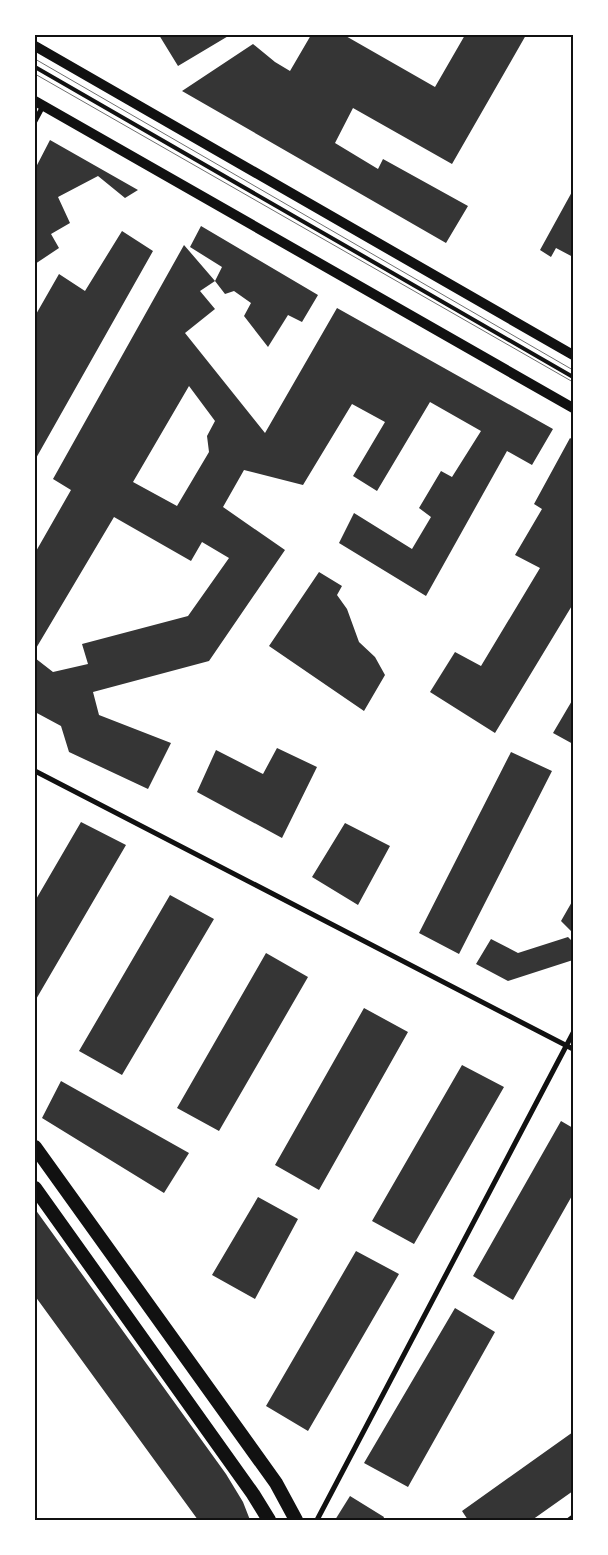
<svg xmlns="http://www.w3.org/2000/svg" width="608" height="1555" font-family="'PT Sans Narrow',sans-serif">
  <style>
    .building { fill: #353535; fill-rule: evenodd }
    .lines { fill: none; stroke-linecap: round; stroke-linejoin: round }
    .service { stroke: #111; stroke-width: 4 }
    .minor { stroke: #111; stroke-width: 5 }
    .secondary { stroke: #111; stroke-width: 10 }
    .trunk { stroke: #111; stroke-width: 14 }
    .tram { stroke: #707070; stroke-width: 1 }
    .neatline { fill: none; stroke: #111; stroke-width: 2 }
  </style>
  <rect width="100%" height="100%" fill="#fff"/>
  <path class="building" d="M159 35H230L178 66Z
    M311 35H344L435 87 465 35H526L452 164 353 108 335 143 378 169 383 159 468 206 446 243 182 91 253 44 275 62 290 71Z
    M50 140 138 190 125 198 98 176 58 197 70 223 51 234 59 248 35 264V169Z
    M573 190V257L556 248 551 257 540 250Z
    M201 226 318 295 302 322 288 315 268 347 244 316 251 303 234 291 225 294 215 281 222 267 190 247Z
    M122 231 153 251 35 460V316L59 274 85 291Z
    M184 245 215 281 200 291 215 309 185 333 265 433 337 308 553 429 532 465 507 451 426 596 339 543 354 513 412 549 431 517 419 508 441 471 452 477 481 431 430 402 377 491 353 476 385 422 352 404 303 485 244 470 223 507 285 550 209 661 93 692 99 715 171 743 148 789 69 752 61 726 35 712V658L53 672 88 664 82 644 188 616 229 558 202 542 191 561 114 517 35 650V553L71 490 53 479ZM189 386 215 421 207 436 209 452 177 506 133 482Z
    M570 438 573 440V604L495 733 430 692 455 652 481 666 540 568 515 555 542 509 534 504Z
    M319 572 342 586 337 595 347 609 359 642 375 657 385 675 364 711 269 646Z
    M573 699V744L553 733Z
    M277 748 317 767 282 838 197 792 216 750 263 774Z
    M511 752 552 771 459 954 419 933Z
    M81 822 126 845 35 1001V901Z
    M345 823 390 846 358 905 312 877Z
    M170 895 214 919 122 1075 79 1051Z
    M573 900V933L561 921Z
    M568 937 573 942V960L508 981 476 964 491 939 518 953Z
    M266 953 308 977 219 1131 177 1108Z
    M364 1008 408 1032 319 1190 275 1165Z
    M462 1065 504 1087 414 1244 372 1221Z
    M61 1081 189 1153 164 1193 42 1118Z
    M561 1121 573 1128V1194L513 1300 473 1276Z
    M258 1197 298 1219 255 1299 212 1275Z
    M35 1209 226 1474 243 1502 250 1520H198L35 1296Z
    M356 1251 399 1274 308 1431 266 1406Z
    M455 1308 495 1332 408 1487 364 1463Z
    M573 1432V1491L532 1520H468L462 1511Z
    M350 1496 384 1517 383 1520H335Z"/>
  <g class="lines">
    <path class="service" d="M35 67 573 377"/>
    <path class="minor" d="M35 121 43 106
      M35 771 573 1049
      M317 1520 573 1033
      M569 1520 573 1517"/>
    <path class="secondary" d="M35 46 573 355
      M35 101 573 408"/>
    <path class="trunk" d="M35 1147 276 1483 296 1520
      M35 1188 253 1494 269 1520"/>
    <path class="tram" d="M35 59 573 370
      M35 74 573 382"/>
  </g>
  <rect width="608" height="1555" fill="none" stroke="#ffffff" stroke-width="72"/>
  <rect x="36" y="36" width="536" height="1483" class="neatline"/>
</svg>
